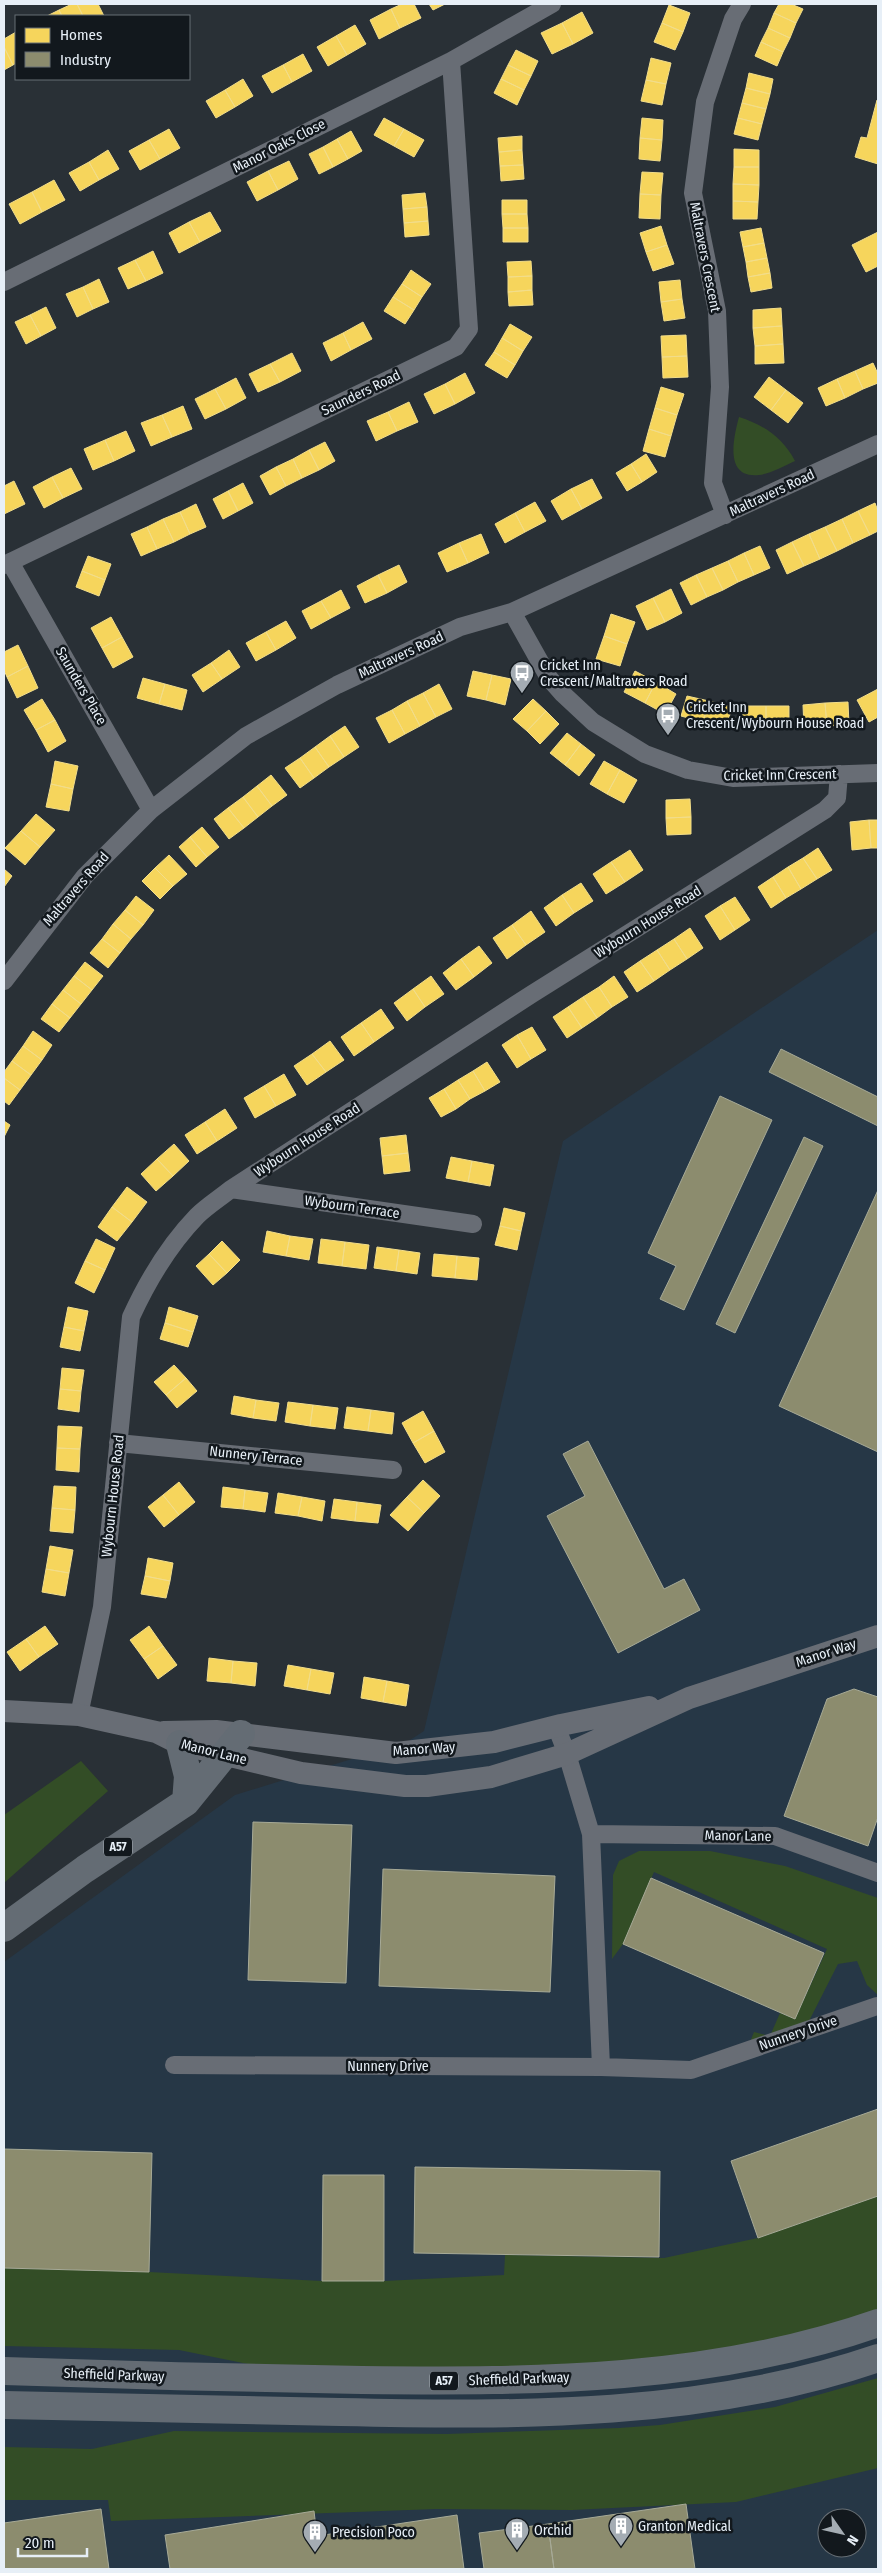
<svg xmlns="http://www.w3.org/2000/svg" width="882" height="2573" font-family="'Fira Sans Condensed',sans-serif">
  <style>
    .built { fill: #263746; fill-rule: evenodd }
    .green { fill: #334d26 }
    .homes { fill: #f6d55c; stroke: #f2dd8a }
    .industry { fill: #8c8c6e; stroke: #a7aa97 }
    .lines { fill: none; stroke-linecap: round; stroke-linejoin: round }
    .minor { stroke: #686d75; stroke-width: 18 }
    .tertiary { stroke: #686d75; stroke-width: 22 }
    .trunk { stroke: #646c74; stroke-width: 28 }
    .labels { text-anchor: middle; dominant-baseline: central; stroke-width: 5; stroke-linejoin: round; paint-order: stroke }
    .shield { fill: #12181d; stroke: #a7aeb6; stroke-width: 1 }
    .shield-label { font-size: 12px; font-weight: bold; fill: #e7eff7 }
    .street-label { font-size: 14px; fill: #e7eff7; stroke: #12181d }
    .poi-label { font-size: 14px; fill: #e7eff7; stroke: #12181d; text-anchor: start }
  </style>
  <rect width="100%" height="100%" fill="#293036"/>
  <path class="built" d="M878 930V2569H4V1962L235 1795 407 1742 424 1731 563 1141ZM827 2518H857V2548H827Z"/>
  <path class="green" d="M739 417C764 425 783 438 795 461 784 466 770 474 759 475 723 479 734 436 739 417Z
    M81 1761 108 1791 4 1883V1815Z
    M639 1851H710L785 1866 878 1898V1995L867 1985 857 1961 838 1964 808 2023 750 2042 754 2032 770 2036 780 2013 795 2019 827 1949 654 1872 623 1944 612 1959 613 1875 619 1861Z
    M878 2196V2312L801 2337 637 2362 559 2368 314 2369 248 2364 179 2350 4 2346V2268L149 2272 322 2281H384L504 2275 505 2255 664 2258 758 2238Z
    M878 2378V2468L736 2502 572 2510 436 2509 111 2521 108 2500H4V2447L92 2449 174 2431 447 2434 619 2428 660 2425 775 2407Z"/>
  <path class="homes" d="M72 4H77L83 16H62L59 10Z
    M77 4H98L104 16H83Z
    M402 4H414L421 18 400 28 391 9Z
    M429 4H445L433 10Z
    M779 4H791L803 9 796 23 774 13Z
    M669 5 690 13 683 32 662 23Z
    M391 9 400 28 379 39 370 20Z
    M59 10 62 16H47Z
    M582 12 593 33 573 44 562 23Z
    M774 13 796 23 790 38 768 28Z
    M562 23 573 44 552 54 541 33Z
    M662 23 683 32 675 50 654 42Z
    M355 25 366 44 347 55 336 36Z
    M768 28 790 38 783 52 761 42Z
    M16 32V63L13 65 4 47V39Z
    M336 36 347 55 328 66 317 47Z
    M761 42 783 52 777 66 755 56Z
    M4 47 13 65 4 70Z
    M516 50 538 61 531 76 508 65Z
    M303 54 312 71 292 82 283 65Z
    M651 58 671 63 666 84 646 80Z
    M283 65 292 82 272 93 262 76Z
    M508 65 531 76 524 90 501 79Z
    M749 73 773 79 770 94 746 88Z
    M243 79 253 96 235 107 225 90Z
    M501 79 524 90 517 105 494 93Z
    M646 80 666 84 662 105 641 101Z
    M746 88 770 94 766 109 742 103Z
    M225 90 235 107 216 118 206 101Z
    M877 100 878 101V164L855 157 861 137 867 138Z
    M742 103 766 109 762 124 738 118Z
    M384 118 404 129 394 146 374 135Z
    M642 118 663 120 662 140 640 138Z
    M738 118 762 124 758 140 734 134Z
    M169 129 180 148 160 159 149 140Z
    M404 129 424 140 414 157 394 146Z
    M351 131 362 151 348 159 337 139Z
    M522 136V150L499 152 498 138Z
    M640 138 662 140 660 161 639 159Z
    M337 139 348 159 333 167 323 147Z
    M149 140 160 159 140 170 129 151Z
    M323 147 333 167 319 174 309 154Z
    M734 149 759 150V167H734Z
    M108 150 119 169 99 180 89 162Z
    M522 150 523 165 500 166 499 152Z
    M289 161 298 179 278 190 268 171Z
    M89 162 99 180 80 191 69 173Z
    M523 165 524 179 501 181 500 166Z
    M734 167H759V185L733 184Z
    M268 171 278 190 257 201 247 182Z
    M642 172 663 173 661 195 640 194Z
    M54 180 65 200 42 212 32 192Z
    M733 184 759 185 758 202 733 201Z
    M32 192 42 212 20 224 9 204Z
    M425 193 427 207 403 209 402 195Z
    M640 194 661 195 660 219 639 218Z
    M502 200H527V214H502Z
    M733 201 758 202 757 219H733Z
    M427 207 428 221 404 223 403 209Z
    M210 212 221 231 200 242 189 222Z
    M502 214H527L528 228H503Z
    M428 221 429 235 405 237 404 223Z
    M189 222 200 242 179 253 169 233Z
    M661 226 667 245 646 252 640 233Z
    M503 228H528V242H503Z
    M761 228 764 243 743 247 740 232Z
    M878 232V266L866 272 852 245Z
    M764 243 767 258 746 262 743 247Z
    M667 245 674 264 653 271 646 252Z
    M153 251 163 273 146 281 135 260Z
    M767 258 770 273 748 277 746 262Z
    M135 260 146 281 128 289 118 268Z
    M531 261 532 276 508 277 507 262Z
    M411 270 431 284 422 297 402 284Z
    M770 273 772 288 751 292 748 277Z
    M532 276V290L508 292V277Z
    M99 279 109 302 93 309 83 287Z
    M680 280 682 299 661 302 659 282Z
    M402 284 422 297 414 310 393 297Z
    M83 287 93 309 77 317 66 294Z
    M532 290 533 305 509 306 508 292Z
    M393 297 414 310 405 324 384 311Z
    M682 299 685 318 664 321 661 302Z
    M46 307 56 328 41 336 30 315Z
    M781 308 782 326 753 328V310Z
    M30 315 41 336 26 344 15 322Z
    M363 322 372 339 351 350 343 333Z
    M510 324 532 337 523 351 502 338Z
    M782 326 783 344 755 346 753 328Z
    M343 333 351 350 331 361 323 343Z
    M686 335 687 356 662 357 661 336Z
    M502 338 523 351 515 365 494 352Z
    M783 344 784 363 755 364V346Z
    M494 352 515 365 507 378 485 365Z
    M292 353 301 371 280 382 270 364Z
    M687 356 688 377 663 378 662 357Z
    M873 363 878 374V383L863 389 855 371Z
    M270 364 280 382 258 392 249 374Z
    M855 371 863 389 845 398 837 379Z
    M465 373 475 393 455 404 445 384Z
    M769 377 786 390 771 410 754 397Z
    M236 378 246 398 226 409 215 389Z
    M837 379 845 398 826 406 818 388Z
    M445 384 455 404 434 414 424 394Z
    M661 387 684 394 677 415 655 408Z
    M215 389 226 409 205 419 195 399Z
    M786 390 803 403 788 423 771 410Z
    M409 402 418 422 397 431 388 412Z
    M183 406 192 429 172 437 162 415Z
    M655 408 677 415 671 436 649 429Z
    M388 412 397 431 376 441 367 421Z
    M162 415 172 437 151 446 141 423Z
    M649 429 671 436 665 457 643 451Z
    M126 431 135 451 114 461 105 440Z
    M105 440 114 461 93 470 84 449Z
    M325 442 335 461 319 470 309 450Z
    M309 450 319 470 302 478 293 459Z
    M646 454 657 472 642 482 631 464Z
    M293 459 302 478 286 486 276 467Z
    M631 464 642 482 627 491 616 473Z
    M276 467 286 486 270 495 260 476Z
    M71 468 82 489 63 498 52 477Z
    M52 477 63 498 44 508 33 487Z
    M592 479 602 498 582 509 571 489Z
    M14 481 25 504 4 514V486Z
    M243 483 253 503 238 511 228 491Z
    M571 489 582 509 562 520 551 501Z
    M228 491 238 511 223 519 213 499Z
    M535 502 546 521 525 532 515 513Z
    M875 503 878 511V531L870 535 858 511Z
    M196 504 206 527 190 534 180 512Z
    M858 511 870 535 853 543 842 519Z
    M180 512 190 534 174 542 163 519Z
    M515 513 525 532 505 543 495 524Z
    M163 519 174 542 157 549 147 527Z
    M842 519 853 543 837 551 825 527Z
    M147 527 157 549 141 556 131 534Z
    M825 527 837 551 820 559 809 534Z
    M481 534 489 553 468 563 459 543Z
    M809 534 820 559 804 566 792 542Z
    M792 542 804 566 787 574 776 550Z
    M459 543 468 563 447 572 438 553Z
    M760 546 770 568 754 575 744 553Z
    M744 553 754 575 738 582 728 561Z
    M88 556 111 564 105 580 82 571Z
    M728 561 738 582 723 590 712 568Z
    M399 565 407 582 387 593 378 575Z
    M712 568 723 590 707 597 696 575Z
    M82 571 105 580 99 596 76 587Z
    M378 575 387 593 365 603 357 586Z
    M696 575 707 597 691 605 680 583Z
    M671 589 682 613 665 622 653 598Z
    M341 590 350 608 331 618 321 601Z
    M653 598 665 622 647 630 636 606Z
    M321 601 331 618 311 629 302 611Z
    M611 614 635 622 627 644 604 636Z
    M111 617 122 637 102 648 91 628Z
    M286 621 296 638 276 650 266 632Z
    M266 632 276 650 256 661 246 643Z
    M604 636 627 644 620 666 596 659Z
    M122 637 133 657 113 668 102 648Z
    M18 645 28 666 7 677 4 670V652Z
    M229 650 240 667 222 679 211 663Z
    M211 663 222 679 203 692 192 675Z
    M28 666 38 688 17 698 7 677Z
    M473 671 492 675 486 700 467 696Z
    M635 671 656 682 645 703 624 692Z
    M492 675 511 679 505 705 486 700Z
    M143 678 165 684 159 704 137 698Z
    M656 682 676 694 665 714 645 703Z
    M165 684 187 690 182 710 159 704Z
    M439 684 452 709 436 717 423 693Z
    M878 689V717L869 722 857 700Z
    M423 693 436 717 420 726 407 701Z
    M687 696 709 701 703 722 681 716Z
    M42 699 55 720 36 730 24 710Z
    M533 699 546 711 527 731 513 719Z
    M407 701 420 726 405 734 392 710Z
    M709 701 732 707 726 728 703 722Z
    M848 702 849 725 827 726 825 703Z
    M825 703 827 726 804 728 803 705Z
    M742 706H766V728H743Z
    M766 706H789V728H766Z
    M392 710 405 734 389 743 376 718Z
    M546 711 559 724 540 744 527 731Z
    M55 720 66 741 48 752 36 730Z
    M345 726 359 747 344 757 330 736Z
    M567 733 581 744 565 765 550 753Z
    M330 736 344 757 329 767 315 747Z
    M581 744 595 755 579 776 565 765Z
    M315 747 329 767 314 778 300 758Z
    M300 758 314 778 300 788 285 768Z
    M55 761 78 766 73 789 51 784Z
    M604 761 620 770 607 794 590 784Z
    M620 770 637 780 624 803 607 794Z
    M271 775 287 795 272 806 257 786Z
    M51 784 73 789 69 811 46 807Z
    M257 786 272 806 258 817 243 797Z
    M243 797 258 817 244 828 228 808Z
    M690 799 691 817 666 818V800Z
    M228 808 244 828 229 839 214 819Z
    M36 814 55 830 40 847 21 831Z
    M691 817V834L667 835 666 818Z
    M869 820 871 848 852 850 850 822Z
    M869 820H878V848H871Z
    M202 827 219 847 207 857 190 837Z
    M21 831 40 847 25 865 5 848Z
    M190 837 207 857 196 867 179 847Z
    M818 848 832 870 817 879 803 858Z
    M630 850 643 870 625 882 611 862Z
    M169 855 187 874 173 886 155 868Z
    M803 858 817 879 801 889 788 867Z
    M611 862 625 882 606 894 593 874Z
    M788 867 801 889 786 898 773 877Z
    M155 868 173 886 160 899 142 881Z
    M4 869 12 876 4 887Z
    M773 877 786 898 771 908 758 887Z
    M581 883 593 901 574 913 562 895Z
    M562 895 574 913 556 926 544 908Z
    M136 896 154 910 143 925 125 910Z
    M735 897 750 920 735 930 720 906Z
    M720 906 735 930 720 940 705 916Z
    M125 910 143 925 131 939 113 924Z
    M531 911 545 932 526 945 512 925Z
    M113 924 131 939 120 953 102 939Z
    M512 925 526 945 507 959 493 938Z
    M690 928 703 948 687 959 674 939Z
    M102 939 120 953 108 968 90 953Z
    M674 939 687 959 670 970 657 950Z
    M479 946 492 963 474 977 461 959Z
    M657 950 670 970 654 981 640 961Z
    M461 959 474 977 456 990 443 973Z
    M640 961 654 981 637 992 624 972Z
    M85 962 103 976 92 990 74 976Z
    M74 976 92 990 81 1004 63 990Z
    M431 976 444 994 425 1007 413 989Z
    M614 976 628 997 612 1007 599 987Z
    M599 987 612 1007 597 1018 583 997Z
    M413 989 425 1007 407 1021 394 1003Z
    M63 990 81 1004 70 1018 52 1004Z
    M583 997 597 1018 582 1028 568 1007Z
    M52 1004 70 1018 59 1032 41 1019Z
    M568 1007 582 1028 567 1038 553 1017Z
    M381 1009 394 1028 374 1042 361 1023Z
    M361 1023 374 1042 354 1056 341 1037Z
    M532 1027 546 1050 531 1059 517 1035Z
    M33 1031 52 1045 42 1060 23 1046Z
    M517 1035 531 1059 517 1068 502 1045Z
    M330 1041 344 1060 326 1072 312 1054Z
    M23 1046 42 1060 31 1075 12 1061Z
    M312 1054 326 1072 307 1085 294 1066Z
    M12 1061 31 1075 20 1090 4 1078V1072Z
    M487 1062 500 1082 485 1091 473 1071Z
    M473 1071 485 1091 470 1099 458 1080Z
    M284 1074 296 1095 276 1106 264 1086Z
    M4 1078 20 1090 9 1105 4 1101Z
    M458 1080 470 1099 456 1109 444 1089Z
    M264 1086 276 1106 255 1118 244 1098Z
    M444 1089 456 1109 441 1117 429 1098Z
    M225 1109 237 1128 217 1141 205 1122Z
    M4 1121 10 1125 4 1137Z
    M205 1122 217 1141 197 1154 185 1135Z
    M406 1135 408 1153 382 1156 380 1138Z
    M174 1144 189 1161 173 1176 157 1159Z
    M408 1153 410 1171 384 1174 382 1156Z
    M451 1157 472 1161 468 1182 446 1178Z
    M157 1159 173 1176 156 1191 141 1174Z
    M472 1161 494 1165 490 1186 468 1182Z
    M127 1187 147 1202 132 1222 112 1207Z
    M112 1207 132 1222 117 1241 98 1227Z
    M504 1208 525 1213 521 1231 500 1226Z
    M500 1226 521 1231 517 1250 495 1245Z
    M267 1231 290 1236 286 1256 263 1252Z
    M290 1236 313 1239 309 1260 286 1256Z
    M96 1239 115 1248 105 1270 85 1261Z
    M321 1239 345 1242 342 1266 318 1263Z
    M222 1241 240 1260 227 1273 209 1254Z
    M345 1242 369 1245 366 1269 342 1266Z
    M377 1247 399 1250 396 1271 374 1268Z
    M399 1250 420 1253 417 1274 396 1271Z
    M209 1254 227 1273 213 1285 196 1266Z
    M434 1254 457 1256 455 1278 432 1276Z
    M457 1256 479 1258 477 1280 455 1278Z
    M85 1261 105 1270 94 1293 75 1283Z
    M68 1307 88 1311 84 1331 64 1327Z
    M169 1307 198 1316 193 1332 165 1323Z
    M165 1323 193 1332 188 1347 160 1339Z
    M64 1327 84 1331 80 1351 60 1347Z
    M174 1365 186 1378 166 1395 154 1382Z
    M62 1368 84 1370 81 1391 60 1389Z
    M186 1378 197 1391 177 1408 166 1395Z
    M60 1389 81 1391 79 1412 58 1409Z
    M234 1396 256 1400 253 1418 231 1414Z
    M256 1400 279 1403 276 1421 253 1418Z
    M288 1402 313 1405 310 1426 285 1422Z
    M313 1405 338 1408 335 1429 310 1426Z
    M347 1407 371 1410 368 1431 344 1428Z
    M371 1410 394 1413 392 1434 368 1431Z
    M423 1411 434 1431 413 1443 402 1423Z
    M58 1426 82 1427 80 1449 57 1448Z
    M434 1431 445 1452 425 1463 413 1443Z
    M57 1448 80 1449 79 1472 56 1470Z
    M423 1480 440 1496 424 1513 407 1497Z
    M179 1482 195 1502 179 1515 163 1495Z
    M54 1486 76 1487 75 1510 52 1508Z
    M223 1487 245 1490 243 1509 221 1507Z
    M245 1490 268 1493 265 1512 243 1509Z
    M278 1493 302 1497 298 1516 275 1513Z
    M163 1495 179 1515 164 1527 148 1507Z
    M302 1497 325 1501 322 1521 298 1516Z
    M407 1497 424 1513 408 1531 390 1515Z
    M334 1499 357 1502 355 1521 331 1518Z
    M357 1502 381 1505 378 1523 355 1521Z
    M52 1508 75 1510 73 1533 50 1531Z
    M50 1546 73 1550 69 1573 46 1569Z
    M148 1558 173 1563 170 1581 145 1576Z
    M46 1569 69 1573 65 1596 42 1592Z
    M145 1576 170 1581 166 1598 141 1594Z
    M45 1626 58 1644 39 1657 26 1639Z
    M149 1626 163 1646 144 1659 130 1640Z
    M26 1639 39 1657 20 1671 7 1652Z
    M163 1646 177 1665 158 1679 144 1659Z
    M209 1658 233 1661 231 1683 207 1681Z
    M233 1661 257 1663 255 1686 231 1683Z
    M288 1665 311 1669 307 1690 284 1686Z
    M311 1669 334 1673 330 1694 307 1690Z
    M364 1677 387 1681 383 1702 361 1698Z
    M387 1681 409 1685 406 1706 383 1702Z"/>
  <path class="industry" d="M781 1049 878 1097V1126L769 1072Z
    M720 1096 772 1120 684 1310 660 1299 676 1266 648 1253Z
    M804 1137 823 1146 735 1333 716 1324Z
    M878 1190V1452L779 1406Z
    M588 1441 664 1589 684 1579 700 1610 618 1653 547 1516 585 1496 563 1454Z
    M854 1689 878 1697V1817L868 1846 784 1816 827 1699Z
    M253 1822 352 1825 346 1983 248 1980Z
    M383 1869 555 1876 550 1992 379 1986Z
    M651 1878 824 1953 795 2019 623 1944Z
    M878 2109V2196L758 2238 731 2161Z
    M4 2149 152 2153 149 2272 4 2268Z
    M415 2167 660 2171 659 2257 414 2253Z
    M323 2175H384V2281H322Z
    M686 2504 695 2569H554L548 2524Z
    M101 2509 109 2569H4V2523Z
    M314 2511 317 2536 457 2515 464 2569H170L165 2535Z
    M548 2524 554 2569H484L479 2533Z"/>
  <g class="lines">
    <path class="minor" d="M4 282 451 61 552 4
      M725 515 713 483 720 387 717 311 693 193 705 102 733 19 742 4
      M10 562 151 810
      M4 565 456 347 469 329 451 61
      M512 612 549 678 563 694 593 722 645 754 688 770 733 778 878 773
      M4 981 85 876 151 810 246 736 337 685 460 627 512 612 878 444
      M231 1189 473 1224
      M118 1443 393 1470
      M79 1715 102 1607 131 1317C148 1280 168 1246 197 1216 207 1206 220 1198 231 1189L532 994 825 810 837 798 839 774
      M556 1726 567 1754 591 1834 601 2067
      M591 1834 775 1836 878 1873
      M174 2065 601 2067 691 2070 877 2006"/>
    <path class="tertiary" d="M4 1711 79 1715 156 1732 180 1744 301 1773 405 1786H427L491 1777 567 1754 689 1698 878 1636
      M164 1732 216 1731 396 1753 494 1742 561 1725 649 1707"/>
    <path class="trunk" d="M186 1802 241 1734
      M4 1928 85 1869 186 1802 188 1776 180 1744
      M4 2371C123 2375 243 2378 362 2380 536 2382 712 2381 878 2323
      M4 2405C116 2407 228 2410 340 2412 520 2416 706 2417 878 2358"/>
  </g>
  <defs>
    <symbol id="bus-pin" viewBox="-11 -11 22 30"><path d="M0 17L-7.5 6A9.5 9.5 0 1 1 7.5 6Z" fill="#a4acb3" stroke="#12181d"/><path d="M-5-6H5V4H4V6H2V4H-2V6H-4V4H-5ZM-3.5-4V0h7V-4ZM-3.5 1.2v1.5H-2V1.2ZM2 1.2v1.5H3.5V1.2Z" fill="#fff"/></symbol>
    <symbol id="building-pin" viewBox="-11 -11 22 30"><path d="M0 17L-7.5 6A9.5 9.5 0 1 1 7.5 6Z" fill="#a4acb3" stroke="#12181d"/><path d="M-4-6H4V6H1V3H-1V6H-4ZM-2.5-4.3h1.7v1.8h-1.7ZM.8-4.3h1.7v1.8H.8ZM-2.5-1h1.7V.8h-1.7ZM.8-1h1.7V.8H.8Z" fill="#fff"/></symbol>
  </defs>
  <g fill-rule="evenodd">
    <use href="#bus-pin" x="508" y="659" width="28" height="38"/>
    <use href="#bus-pin" x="654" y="701" width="28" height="38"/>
    <use href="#building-pin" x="607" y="2512" width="28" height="38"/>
    <use href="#building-pin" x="503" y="2516" width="28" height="38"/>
    <use href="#building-pin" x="301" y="2518" width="28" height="38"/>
  </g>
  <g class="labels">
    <g class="shield">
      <rect x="104" y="1837.5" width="28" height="19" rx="4"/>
      <rect x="430" y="2371.5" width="28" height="19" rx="4"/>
    </g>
    <g class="shield-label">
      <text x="118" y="1847">A57</text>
      <text x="444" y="2381">A57</text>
    </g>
    <g class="street-label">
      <text transform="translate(279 146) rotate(-27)">Manor Oaks Close</text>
      <text transform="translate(705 257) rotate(79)">Maltravers Crescent</text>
      <text transform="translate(361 393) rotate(-26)">Saunders Road</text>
      <text transform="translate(772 493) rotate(-25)">Maltravers Road</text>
      <text transform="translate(401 655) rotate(-25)">Maltravers Road</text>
      <text transform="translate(81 686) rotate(60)">Saunders Place</text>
      <text transform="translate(780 775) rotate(-1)">Cricket Inn Crescent</text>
      <text transform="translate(76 889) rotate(-49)">Maltravers Road</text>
      <text transform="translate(648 922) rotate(-32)">Wybourn House Road</text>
      <text transform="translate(307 1140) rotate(-33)">Wybourn House Road</text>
      <text transform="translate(352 1207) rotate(8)">Wybourn Terrace</text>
      <text transform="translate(256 1456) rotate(6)">Nunnery Terrace</text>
      <text transform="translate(113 1496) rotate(-84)">Wybourn House Road</text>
      <text transform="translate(826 1653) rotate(-18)">Manor Way</text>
      <text transform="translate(424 1749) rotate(-4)">Manor Way</text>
      <text transform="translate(214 1752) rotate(14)">Manor Lane</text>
      <text transform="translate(738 1836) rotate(1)">Manor Lane</text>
      <text transform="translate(798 2033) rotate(-19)">Nunnery Drive</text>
      <text x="388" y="2066">Nunnery Drive</text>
      <text transform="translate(114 2375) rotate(2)">Sheffield Parkway</text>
      <text transform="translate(519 2379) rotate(-2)">Sheffield Parkway</text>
    </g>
    <g class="poi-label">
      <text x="540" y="665">Cricket Inn<tspan x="540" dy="16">Crescent/Maltravers Road</tspan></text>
      <text x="686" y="707">Cricket Inn<tspan x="686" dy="16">Crescent/Wybourn House Road</tspan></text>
      <text x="638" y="2526">Granton Medical</text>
      <text x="534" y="2530">Orchid</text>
      <text x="332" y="2532">Precision Poco</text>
    </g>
  </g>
  <rect width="882" height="2573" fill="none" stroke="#e7eff7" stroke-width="10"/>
  <rect x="15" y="15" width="175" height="65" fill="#12181d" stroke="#676e74"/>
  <rect x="25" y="28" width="25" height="15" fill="#f6d55c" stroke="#676e74"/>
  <text x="60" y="40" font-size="15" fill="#e7eff7">Homes</text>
  <rect x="25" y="52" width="25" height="15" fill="#8c8c6e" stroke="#676e74"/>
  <text x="60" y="65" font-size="15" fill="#e7eff7">Industry</text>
  <g transform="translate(842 2533) rotate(124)"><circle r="24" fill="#12181d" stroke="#676e74"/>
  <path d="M0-4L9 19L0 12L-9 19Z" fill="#a4acb3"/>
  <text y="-8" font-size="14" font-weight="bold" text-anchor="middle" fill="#e7eff7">N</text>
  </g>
  <path d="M18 2548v8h69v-8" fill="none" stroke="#e7eff7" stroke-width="2.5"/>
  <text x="25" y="2548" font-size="15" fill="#e7eff7" stroke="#12181d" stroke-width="4" paint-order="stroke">20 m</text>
</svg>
